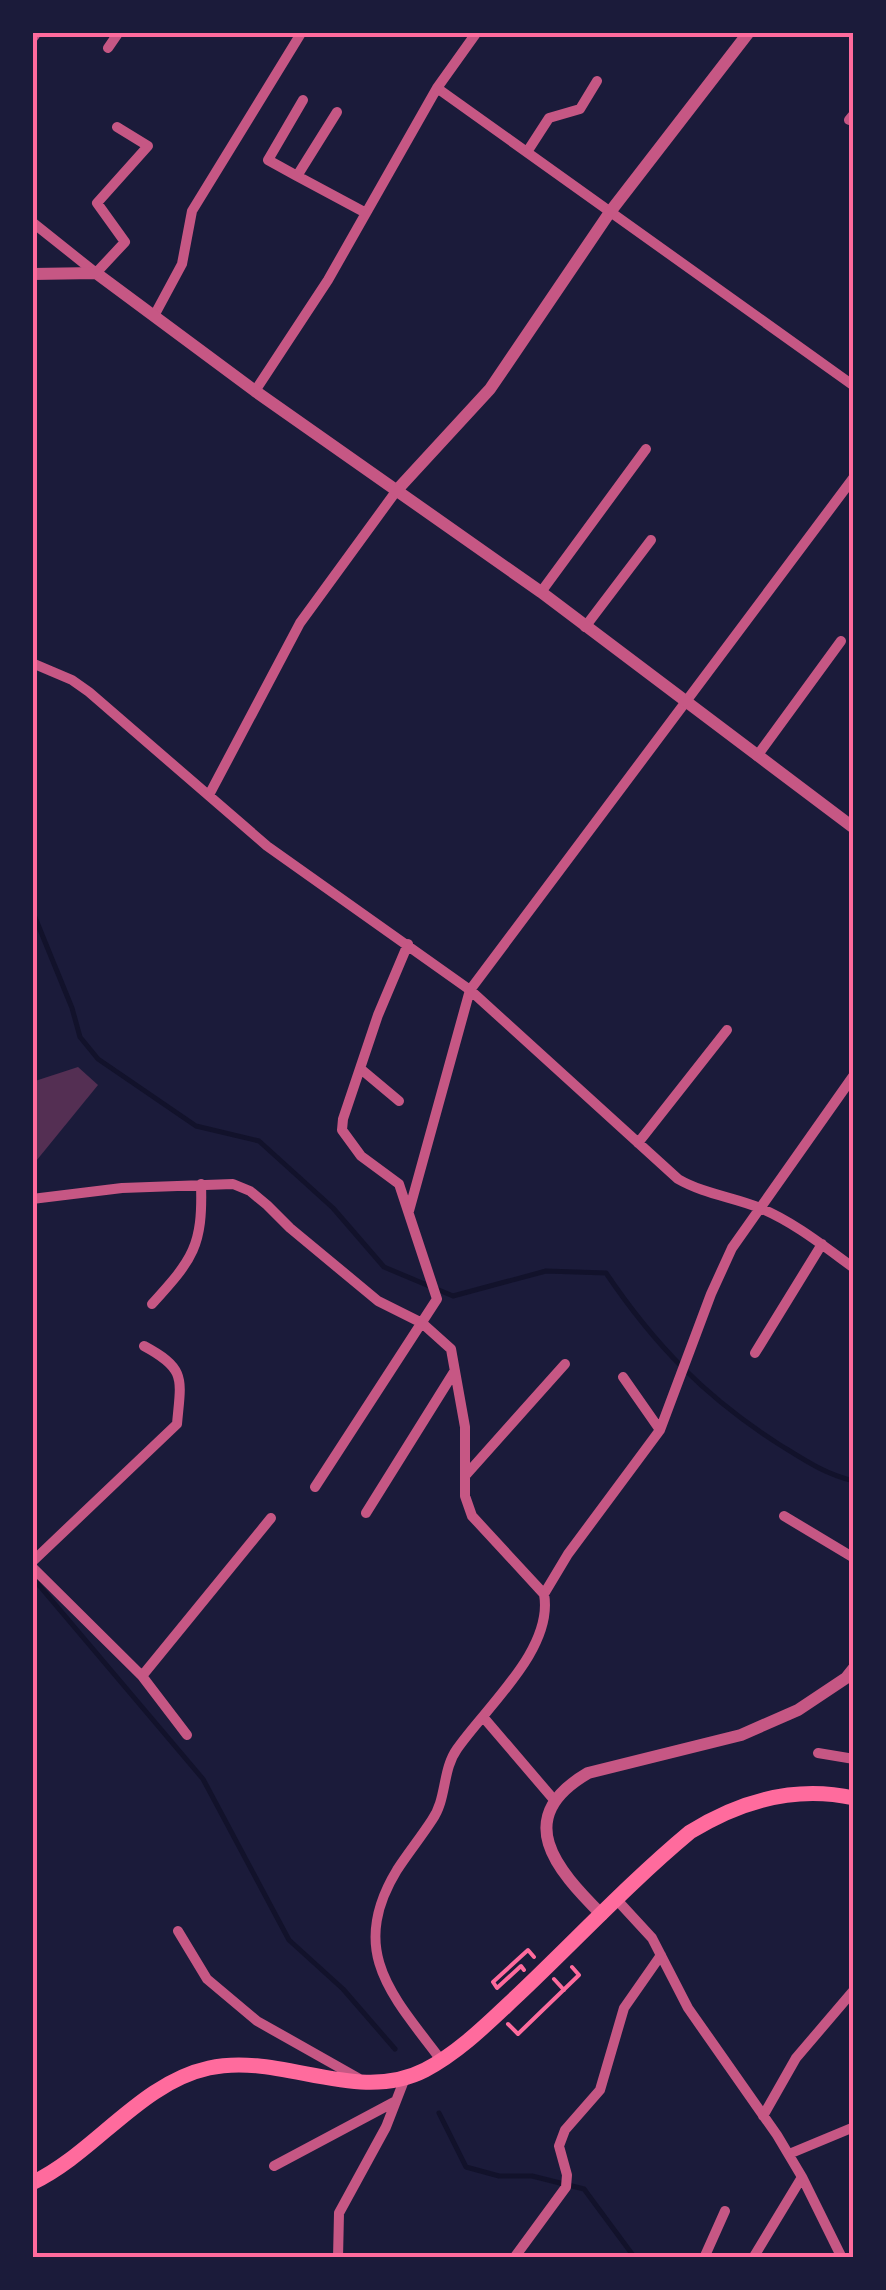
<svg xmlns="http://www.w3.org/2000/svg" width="886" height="2290" font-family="'Golos Text',sans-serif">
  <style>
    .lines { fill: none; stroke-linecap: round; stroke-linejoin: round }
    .stream { stroke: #12122b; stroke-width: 5 }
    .building { fill: #542f53 }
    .path { stroke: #ff6b9d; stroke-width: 4 }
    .minor { stroke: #c65784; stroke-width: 10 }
    .tertiary { stroke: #c65784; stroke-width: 12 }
    .primary { stroke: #ff6b9d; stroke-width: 15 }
    .neatline { fill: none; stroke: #ff6b9d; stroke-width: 4 }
  </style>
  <rect width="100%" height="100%" fill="#1b1b3a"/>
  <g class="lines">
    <path class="stream" d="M32 910 72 1008 80 1037 98 1059 196 1126 259 1141 333 1208 384 1267 453 1296 546 1271 606 1273C654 1344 704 1396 777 1443 803 1459 824 1474 854 1481
      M32 1577 203 1779 289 1940 343 1989 395 2049
      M439 2113 466 2167 499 2176H532L584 2189 635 2258"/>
  </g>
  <path class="building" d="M78 1067 98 1085 32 1166V1082Z"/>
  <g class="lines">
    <path class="path" d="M524 1970 521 1966 497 1988 493 1982 528 1950 534 1957
      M554 1979 564 1990
      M508 2024 518 2034 579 1975 572 1967"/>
    <path class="minor" d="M32 39 37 32
      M108 48 119 32
      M437 88 854 386
      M337 112 297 176 366 213
      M849 120 854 114
      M527 152 549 118 580 109 597 81
      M297 176 268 160 303 100
      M32 222 96 273 125 242 97 203 148 146 117 127
      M154 316 182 264 192 211 300 35
      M255 391 328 280 437 88 477 32
      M541 592 646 449
      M585 627 651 540
      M32 663 72 680 89 692 267 846 470 990 678 1179C704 1194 733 1197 760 1208 794 1222 825 1247 854 1268
      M757 756 841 641
      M209 795 300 623 397 490
      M362 1070 399 1101
      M638 1143 727 1030
      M32 1199 122 1188 233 1184 250 1191 267 1205 290 1228 378 1301 422 1323 451 1349 465 1427V1496L472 1516 544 1594
      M409 1211 470 990 854 477
      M152 1304C193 1259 203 1246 201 1184
      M755 1353 822 1244
      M623 1377 660 1430
      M465 1476 565 1364
      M315 1487 437 1299 399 1184 361 1156 342 1130 343 1119 378 1015 408 944
      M366 1513 454 1372
      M784 1516 854 1558
      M32 1562 177 1424C181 1379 187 1369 144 1346
      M32 1567 142 1676 187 1735
      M142 1676 271 1518
      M484 1718 555 1801
      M818 1753 854 1759
      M617 1900 652 1938 688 2008 777 2135 802 2177 842 2258
      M178 1931 207 1979 257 2021 358 2078
      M441 2060C393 1996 347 1952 397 1870 408 1853 421 1837 432 1820 447 1799 442 1770 457 1749 486 1707 554 1649 544 1594L568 1554 660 1430 711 1294 732 1248 854 1075
      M763 2116 796 2058 854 1990
      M789 2154 854 2127
      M274 2166 396 2101
      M299 2258H305
      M338 2258 339 2213 386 2127 405 2078
      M514 2258 566 2187 567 2175 559 2146 565 2130 600 2090 624 2008 661 1955
      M704 2258 725 2211
      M753 2258 802 2177"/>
    <path class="tertiary" d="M32 274 96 273 255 391 541 592 854 828
      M397 490 490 389 610 212 749 32
      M602 1915C556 1869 511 1818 588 1773L741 1735 798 1710 846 1678 854 1668"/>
    <path class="primary" d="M32 2183C95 2153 140 2083 209 2068 280 2052 357 2105 425 2070 461 2051 490 2021 519 1994 576 1940 630 1882 690 1832 740 1801 795 1785 854 1798"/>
  </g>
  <rect width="886" height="2290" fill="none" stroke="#1b1b3a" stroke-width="70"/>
  <rect x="35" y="35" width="816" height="2220" class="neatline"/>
</svg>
